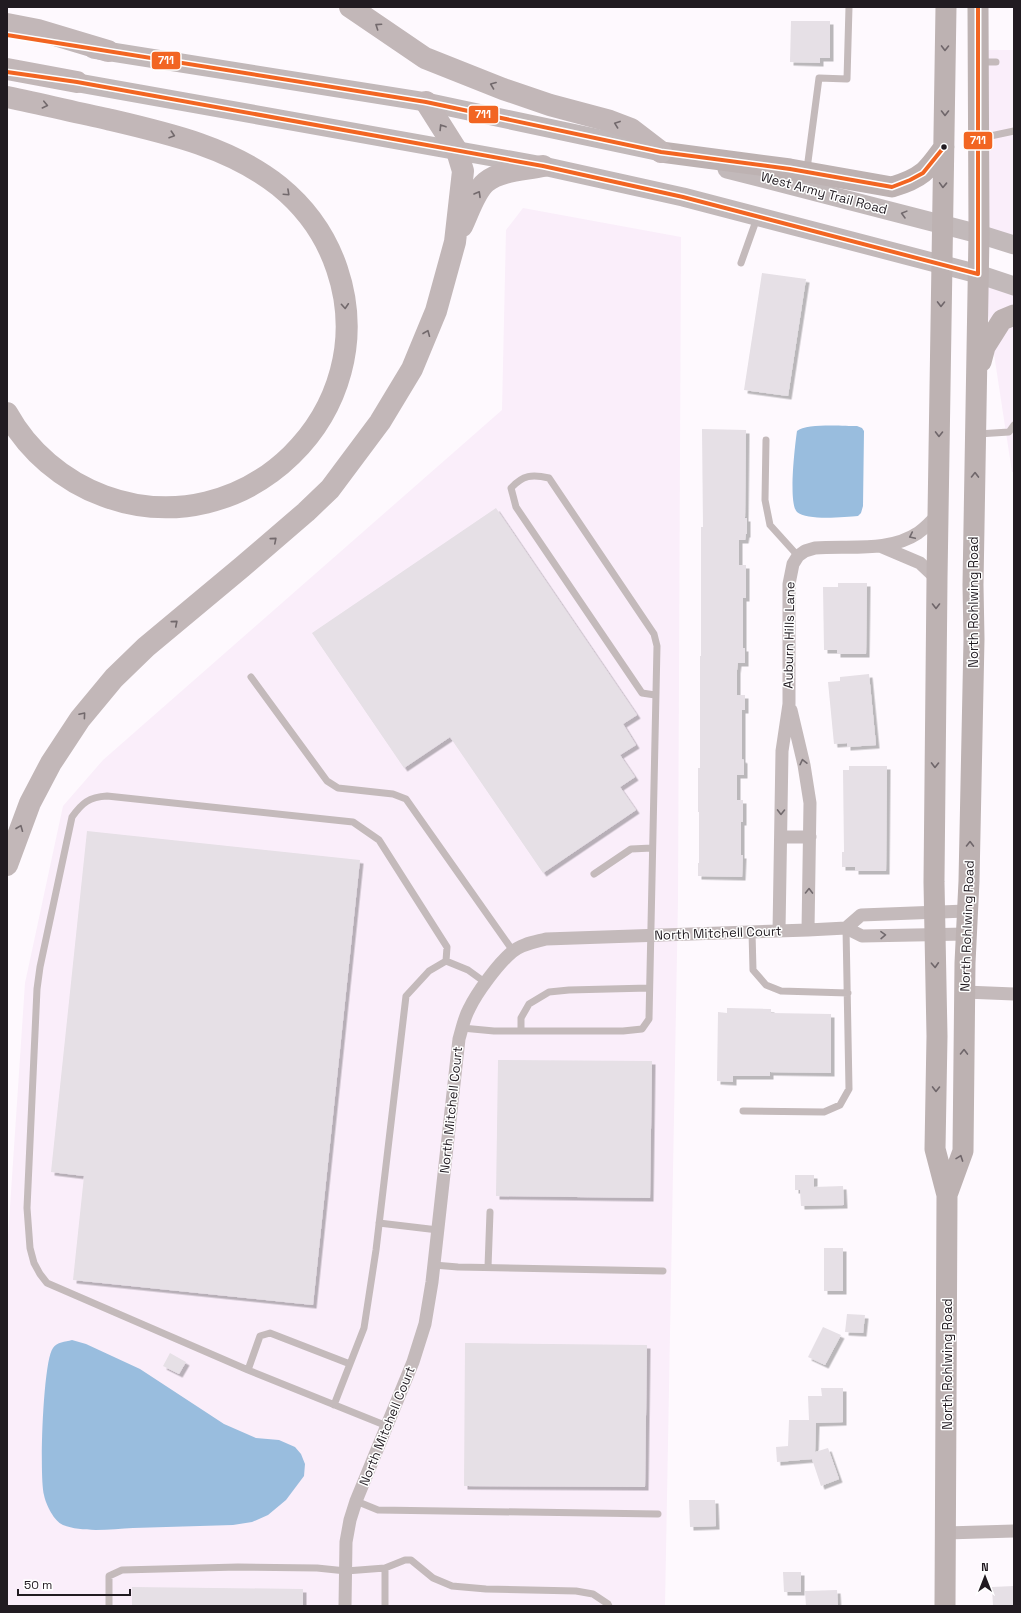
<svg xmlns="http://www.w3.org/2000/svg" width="1021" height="1613" font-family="'Space Grotesk',sans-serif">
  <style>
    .built { fill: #faeefa }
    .water { fill: #99bdde }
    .building { fill: #e6e0e6; filter: url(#shadow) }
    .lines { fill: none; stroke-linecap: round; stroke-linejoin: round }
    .lane { stroke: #c4babb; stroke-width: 7 }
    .street { stroke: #c4babb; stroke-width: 13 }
    .secondary { stroke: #c2b9ba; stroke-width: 19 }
    .primary { stroke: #bdb2b2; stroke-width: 21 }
    .highway { stroke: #c2b7b8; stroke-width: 22 }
    .bus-1-casing { stroke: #fff; stroke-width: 7 }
    .bus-1 { stroke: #f26522; stroke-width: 4 }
    .oneway { stroke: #72696c }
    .oneway2 { stroke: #6f666a }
    .oneway3 { stroke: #726a6e }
    .bus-dot { fill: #211b21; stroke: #fff; stroke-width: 1.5 }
    .labels { text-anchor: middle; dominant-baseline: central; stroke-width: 3; stroke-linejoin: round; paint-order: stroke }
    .street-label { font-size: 13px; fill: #211b21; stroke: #fff }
    .line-badge { stroke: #fff; stroke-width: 1.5 }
    .badge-label { font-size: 11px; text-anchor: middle; font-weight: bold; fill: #fff }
  </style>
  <defs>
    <filter id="shadow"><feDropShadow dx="3.5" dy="3.5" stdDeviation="0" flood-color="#0004"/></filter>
  </defs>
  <rect width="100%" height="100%" fill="#fef9fe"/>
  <path class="built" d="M984 50H1014V240L984 230Z
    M523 208 681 237 678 900 665 1606H7V1252L25 983 63 806 103 760 502 410 506 230Z
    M983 282 1014 292V472H1012Z"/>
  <path class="water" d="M857 426 862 428 864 431 863 506 861 513 858 516C845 517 807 521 797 512 788 503 795 445 797 431 806 423 844 426 857 426Z
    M72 1340 86 1344 140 1369 224 1424 256 1438 279 1440 295 1447 301 1454 305 1464 304 1476 286 1500 268 1515 252 1522 233 1525C200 1526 166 1527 133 1528 112 1529 83 1533 63 1525 54 1521 46 1505 44 1495 39 1477 43 1360 53 1348 57 1342 65 1342 72 1340Z"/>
  <path class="building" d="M791 21H830V58H820V63L790 62Z
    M762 273 806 279 788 396 744 390Z
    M702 429 746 430 745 518H747V534H746L745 540H739V565H746V598H743V648H745V663H738L737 670V695H745V710H742V759L744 760V775H737V800H743V822H741V855H743L742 877 698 876V863H699V812H698V768H700V656H701V527H703Z
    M496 508 637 715 623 724 636 745 620 755 635 777 620 787 636 810 543 873 450 737 404 768 312 633Z
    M838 583H867L866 654H837V650H824L823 587H838Z
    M869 674 876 745 847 747V743L834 744 828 682 840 681V677Z
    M849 766H887L886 871H855V867H842V852H844L843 770H849Z
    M87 831 360 860 313 1305 73 1280 84 1176 51 1172Z
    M727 1008 771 1009V1013L831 1014V1073L770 1072V1076H733V1082L717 1081 718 1012 727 1013Z
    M498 1060 652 1061 650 1198 496 1196Z
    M795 1175H814V1187L843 1186 844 1205 801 1206 800 1190H795Z
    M824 1248H843V1291H824Z
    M847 1314 865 1315 863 1333 845 1332Z
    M823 1327 841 1335 825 1365 808 1357Z
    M465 1343 647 1345 645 1487 464 1486Z
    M170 1353 186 1362 179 1374 163 1366Z
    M821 1388H843V1422L816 1423 815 1452 828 1448 839 1479 821 1486 812 1459 777 1462 776 1447 788 1446 789 1420H809L808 1396H822Z
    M689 1500H715L716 1526 690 1527Z
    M783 1572H801V1592H784Z
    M1014 1586V1606H993L992 1587Z
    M132 1587 303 1589V1606H132Z
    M837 1590 838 1606H806L805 1591Z"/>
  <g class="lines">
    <path class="lane" d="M981 62H996
      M981 138 1014 131
      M807 169 819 78 847 79 849 7
      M741 263 757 218
      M978 434 1009 432 1014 425
      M766 440 765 500 770 525 798 556
      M251 677 327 781 338 788 393 794 406 799 513 951
      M594 874 631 849 652 848
      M752 932 753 970 766 985 781 991 848 993
      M462 1028 494 1031H623L642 1029 649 1019 657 646 654 634 549 478C532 474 523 475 511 488L516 507 642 693 655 695
      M521 1031V1018L529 1004 549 992 569 990 649 988
      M743 1111 824 1112 840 1105 849 1089 846 928
      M379 1223 438 1230
      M434 1265 458 1267 663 1271
      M488 1267 490 1212
      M248 1370 260 1336 270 1333 350 1364
      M334 1405 364 1328 376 1250 406 996 429 971 446 961 468 970 486 983
      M387 1426 248 1370 47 1283 40 1274 34 1263 30 1248 27 1208 37 989 40 967 72 817C82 803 89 797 107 796L353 822 379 840 447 947 446 961
      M356 1501 378 1510 658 1514
      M385 1568V1606
      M109 1606V1576L122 1570 238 1567 317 1568 346 1571 385 1568 405 1560H411L433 1578 452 1586 486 1589 576 1591 593 1594 608 1604 609 1606"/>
    <path class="street" d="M880 546 920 563 937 579
      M791 710 804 765 810 803 808 930
      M781 837H810
      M846 928 861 915 966 911
      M779 931 782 751 789 704V584L793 564 798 556 805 551 815 548C848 545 888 553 918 533 925 528 932 521 938 514
      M965 992 1014 994
      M946 1533 1014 1531
      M345 1606 346 1542 350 1520 356 1501 413 1362 425 1324 432 1282 459 1039C462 1029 464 1018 469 1009 477 992 498 964 512 952 521 944 535 942 546 939L808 930 846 928 862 936 966 934"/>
    <path class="secondary" d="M93 49 426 102 661 152
      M62 80 543 166 683 197 978 274 1014 286
      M727 169 979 234 1014 245"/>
    <path class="primary" d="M661 152 790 169 892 187C922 178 927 171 944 147
      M981 362 985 347 1002 320 1014 315
      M947 1195 963 1151 965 963 969 881 974 639 973 585 979 234 978 7
      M945 1606 947 1195 935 1149 937 1036 934 882 937 579 946 7"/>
    <path class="highway" d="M350 7 425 58 503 89 550 105 610 121 631 129 661 152
      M7 24 38 30 108 51
      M7 69 77 82
      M7 97C41 104 74 112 107 119 167 133 230 147 279 186 306 208 326 236 337 269 385 411 245 548 104 496 63 481 28 451 7 413
      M462 226C468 214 475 191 486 182 501 170 525 170 543 166
      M7 865 30 803 51 763 80 719 114 678 146 647 242 567 306 512 330 489 380 422 412 369 436 311 455 242 463 171 457 151 426 102"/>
    <defs>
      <path id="bus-1" d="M978 7V274
        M7 35 426 102 661 152 790 169 892 187 910 180 923 173 944 147
        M7 72 77 82 543 166 683 197 978 274"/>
    </defs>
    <use href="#bus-1" class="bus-1-casing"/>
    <use href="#bus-1" class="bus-1"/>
  </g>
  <defs><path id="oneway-chevron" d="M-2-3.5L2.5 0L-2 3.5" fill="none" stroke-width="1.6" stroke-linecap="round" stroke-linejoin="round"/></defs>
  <g class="oneway">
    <use href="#oneway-chevron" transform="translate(378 26) rotate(-146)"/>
    <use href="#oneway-chevron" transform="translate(493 85) rotate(-159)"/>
    <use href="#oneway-chevron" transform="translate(45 105) rotate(13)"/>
    <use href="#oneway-chevron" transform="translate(617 124) rotate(-160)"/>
    <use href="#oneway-chevron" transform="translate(442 127) rotate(-122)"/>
    <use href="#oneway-chevron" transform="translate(172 135) rotate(18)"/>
    <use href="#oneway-chevron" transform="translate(287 193) rotate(43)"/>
    <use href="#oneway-chevron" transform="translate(478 194) rotate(-60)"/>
    <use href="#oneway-chevron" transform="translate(345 306) rotate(86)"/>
    <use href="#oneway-chevron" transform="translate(427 333) rotate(-68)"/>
    <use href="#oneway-chevron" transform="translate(274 540) rotate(-41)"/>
    <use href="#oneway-chevron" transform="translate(175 623) rotate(-40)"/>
    <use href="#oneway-chevron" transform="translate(83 715) rotate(-50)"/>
    <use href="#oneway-chevron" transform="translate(20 828) rotate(-68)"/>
  </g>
  <g class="oneway2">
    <use href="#oneway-chevron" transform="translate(945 48) rotate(91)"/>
    <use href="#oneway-chevron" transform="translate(945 113) rotate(90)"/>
    <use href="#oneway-chevron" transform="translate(943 185) rotate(92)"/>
    <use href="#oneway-chevron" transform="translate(941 304) rotate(91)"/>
    <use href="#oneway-chevron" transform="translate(939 434) rotate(91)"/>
    <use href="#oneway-chevron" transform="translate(975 475) rotate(-89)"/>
    <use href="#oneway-chevron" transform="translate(936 606) rotate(90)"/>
    <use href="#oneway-chevron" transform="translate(935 765) rotate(91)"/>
    <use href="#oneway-chevron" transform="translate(970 844) rotate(-89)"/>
    <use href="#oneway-chevron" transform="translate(935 965) rotate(87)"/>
    <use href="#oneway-chevron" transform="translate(964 1052) rotate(-89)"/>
    <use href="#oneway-chevron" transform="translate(936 1089) rotate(91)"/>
    <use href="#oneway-chevron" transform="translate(960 1158) rotate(-70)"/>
  </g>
  <g class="oneway3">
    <use href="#oneway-chevron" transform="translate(904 214) rotate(-165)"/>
    <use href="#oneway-chevron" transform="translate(912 536) rotate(155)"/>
    <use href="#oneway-chevron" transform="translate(803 762) rotate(-103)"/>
    <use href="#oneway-chevron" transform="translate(781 812) rotate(91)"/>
    <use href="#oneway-chevron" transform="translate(809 891) rotate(-89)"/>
    <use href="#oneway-chevron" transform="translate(883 935) rotate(-1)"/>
  </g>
  <circle class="bus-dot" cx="944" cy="147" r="3.5"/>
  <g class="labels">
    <g class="street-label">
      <text transform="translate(824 193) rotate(15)">West Army Trail Road</text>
      <text transform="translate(973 602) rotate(-90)">North Rohlwing Road</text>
      <text transform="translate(789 635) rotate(-89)">Auburn Hills Lane</text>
      <text transform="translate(967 926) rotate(-88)">North Rohlwing Road</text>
      <text transform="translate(718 933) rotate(-2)">North Mitchell Court</text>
      <text transform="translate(451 1110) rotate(-84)">North Mitchell Court</text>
      <text transform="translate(947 1364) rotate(-90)">North Rohlwing Road</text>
      <text transform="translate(387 1426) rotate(-68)">North Mitchell Court</text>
    </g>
  </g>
  <g class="line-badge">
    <rect x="151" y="51" width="30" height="19" rx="4" fill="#f26522"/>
    <rect x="468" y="105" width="31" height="19" rx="4" fill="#f26522"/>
    <rect x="963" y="131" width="30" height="19" rx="4" fill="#f26522"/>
  </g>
  <g class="badge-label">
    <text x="166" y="64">711</text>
    <text x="483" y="118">711</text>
    <text x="978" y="144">711</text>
  </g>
  <rect width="1021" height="1613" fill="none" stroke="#211b21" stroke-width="16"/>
  <g transform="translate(985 1577)" stroke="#ffffff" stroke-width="3" paint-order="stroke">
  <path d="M0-3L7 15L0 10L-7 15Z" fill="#211b21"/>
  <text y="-6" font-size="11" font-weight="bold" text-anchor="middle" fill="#211b21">N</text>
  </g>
  <path d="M18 1589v6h112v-6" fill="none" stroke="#211b21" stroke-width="2"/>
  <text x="24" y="1589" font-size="12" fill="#211b21" stroke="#ffffff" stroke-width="3" paint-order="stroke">50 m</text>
</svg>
